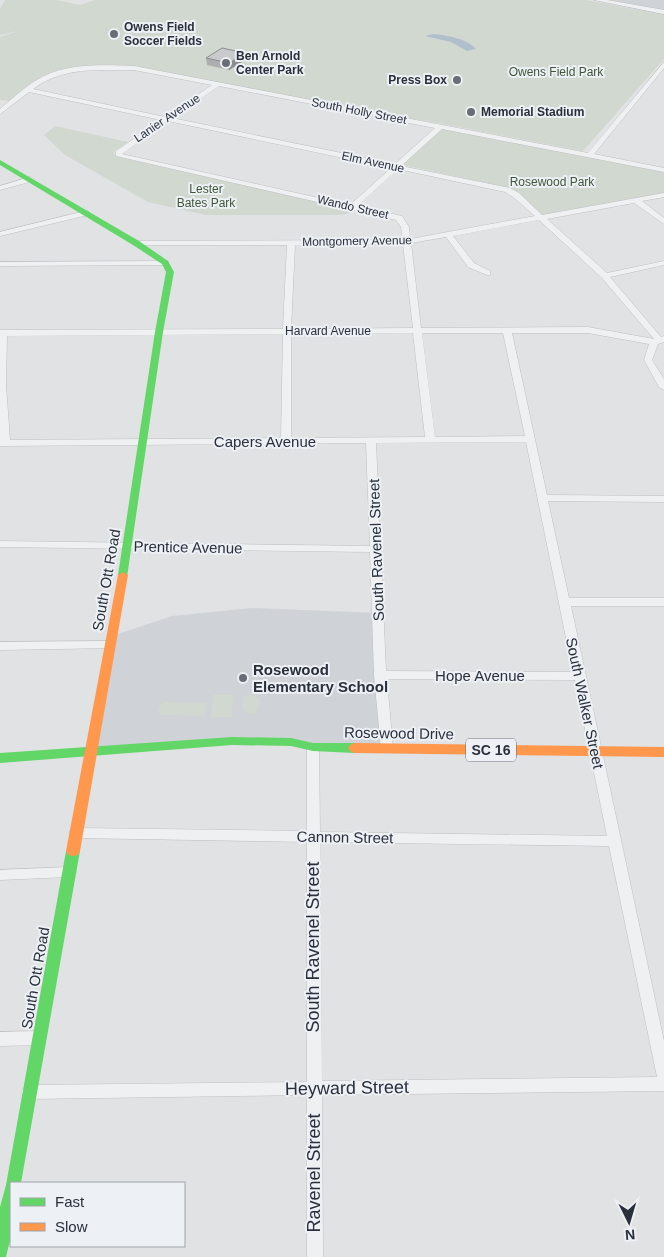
<svg xmlns="http://www.w3.org/2000/svg" width="664" height="1257" font-family="Arial,sans-serif">
  <style>
    .built { fill: #cfd2d7 }
    .green { fill: #d1d8d0 }
    .water { fill: #b1bfcc }
    .lines { fill: none; stroke-linecap: round; stroke-linejoin: round }
    .street-casing { stroke: #bec0c2; stroke-width: 1 }
    .street { fill: #eff0f1; fill-rule: evenodd }
    .fast { fill: #63d668; fill-rule: evenodd }
    .slow { fill: #ff974d; fill-rule: evenodd }
    .wall { fill: #acaeaf }
    .shaded-wall { fill: #8c8d8f }
    .building { fill: #c8cacc; stroke: #8c8d8f }
    .poi-dot { fill: #696e76; stroke: #edf0f4; stroke-width: 2 }
    .labels { text-anchor: middle; dominant-baseline: central; stroke-width: 4; stroke-linejoin: round; paint-order: stroke }
    .far-poi-label { font-size: 12px; font-weight: bold; fill: #29303b; stroke: #edf0f4; text-anchor: start }
    .far-park-label { font-size: 12px; fill: #3f5538; stroke: #edf0f4 }
    .far-street-label { font-size: 12px; fill: #29303b; stroke: #edf0f4 }
    .shield { fill: #edf0f4; stroke: #646a72; stroke-width: 1 }
    .shield-label { font-size: 14px; font-weight: bold; fill: #29303b }
    .street-label { font-size: 15px; fill: #29303b; stroke: #edf0f4 }
    .poi-label { font-size: 15px; font-weight: bold; fill: #29303b; stroke: #edf0f4; text-anchor: start }
    .near-street-label { font-size: 18px; fill: #29303b; stroke: #edf0f4 }
  </style>
  <rect width="100%" height="100%" fill="#e0e2e4"/>
  <path class="built" d="M597 0H664V12Z
    M252 608 378 613 387 749 291 742 92 751 112 636 172 616Z"/>
  <path class="green" d="M5 0H57L80 5 95 0H586L664 15V59L583 151 438 123 376 113 136 66 54 72 39 79 10 101 0 100V37L18 31 0 35V9Z
    M55 126 128 142 114 151V154L118 157 353 209C350 215 343 214 337 215H206L148 202 65 155 44 135Z
    M446 129 664 172V193L543 215 510 188 403 165 439 131Z
    M213 695H233L232 717H211Z
    M252 695 260 698V703L257 708 256 714H250L243 709V696Z
    M163 702 206 703 205 716 160 715 158 708Z"/>
  <path class="water" d="M433 34C446 35 468 39 476 49L467 51 451 42 425 36Z"/>
  <g class="lines">
    <defs>
      <path id="street" d="M594 0H607L664 10V14Z
        M664 62V68L594 154 664 168V172L442 129 401 166 510 188 519 193 542 215 664 193V197L642 201 664 218V224L634 203 547 219 607 273 664 261V265L610 277 661 337 664 336V342L658 344 652 360 664 379V390L659 387 644 360 649 344 588 333H512L547 495 664 496V502L548 501 569 598H664V606H571L664 1041V1091L322 1095 323 1257H307V1095L29 1099 24 1097 21 1092 24 1087 29 1085 307 1082V842L76 838 71 837 69 833 71 829 76 828 307 831V747L309 744H317L319 747 320 832 607 836 575 680 387 679 393 749 391 752H383L381 749 374 675 370 552 0 547V541L370 546 366 443 0 446V330L283 329 287 245H136L132 243 136 241 403 240 401 227 396 220 116 156V151L161 120 29 92 0 114V109C14 97 28 84 44 76 71 63 105 65 134 66L588 153ZM104 70H134L212 85 165 117 33 89C55 73 78 70 104 70ZM219 86 435 128 395 164 172 118ZM168 121 391 168 350 205 122 154ZM398 169 505 192 513 197 535 216 410 239 409 227 402 216 357 206ZM539 220 602 278 654 339 588 327 421 328 411 243 446 237 468 267 487 275H490V271L474 263 453 236ZM403 244 413 328 291 329 295 245ZM413 333 425 437 291 438V334ZM422 333H503L525 436 435 437ZM283 334 281 438 10 440 6 385 7 336ZM526 442 573 672 386 671 376 443ZM320 842 609 846 657 1077 322 1081Z
        M30 177 34 179 33 181 0 190V186Z
        M85 211H88V215L0 236V232Z
        M165 261H168V265L0 266V262Z
        M110 641 116 645 114 648 0 650V642Z
        M69 867 74 868 76 872 74 876 69 877 0 880V870Z
        M39 1031 44 1033 46 1038 44 1043 39 1045 0 1046V1032Z"/>
    </defs>
    <use href="#street" class="street-casing"/>
    <use href="#street" class="street"/>
    <path class="fast" d="M0 160 139 241 168 261 174 272 163 332 127 577 123 578 118 575 155 332 166 272 162 264 133 245 0 165Z
      M232 737 291 738 313 743H354L358 745 360 748 358 751 354 753 313 751 291 746 232 745 0 763V753Z
      M73 846 78 847 80 851 21 1183H11V1236L6 1257H0V1207L6 1185 66 851 68 847Z"/>
    <path class="slow" d="M123 572 128 575 80 851 78 855 73 856 68 855 66 851 118 575Z
      M354 743 664 747V757L354 753 350 751 348 748 350 745Z"/>
  </g>
  <path class="wall" d="M245 53V60L229 70 207 65 206 58Z"/>
  <path class="shaded-wall" d="M245 53V60L229 70V63Z"/>
  <path class="building" d="M222 48 245 53 229 63 206 58Z"/>
  <g class="poi-dot">
    <circle cx="114" cy="34" r="5"/>
    <circle cx="226" cy="63" r="5"/>
    <circle cx="457" cy="80" r="5"/>
    <circle cx="471" cy="112" r="5"/>
    <circle cx="243" cy="678" r="5"/>
  </g>
  <g class="labels">
    <g class="far-poi-label">
      <text x="124" y="27">Owens Field<tspan x="124" dy="14">Soccer Fields</tspan></text>
      <text x="236" y="56">Ben Arnold<tspan x="236" dy="14">Center Park</tspan></text>
      <text x="447" y="80" text-anchor="end">Press Box</text>
      <text x="481" y="112">Memorial Stadium</text>
    </g>
    <g class="far-park-label">
      <text x="556" y="72">Owens Field Park</text>
      <text x="552" y="182">Rosewood Park</text>
      <text x="206" y="189">Lester<tspan x="206" dy="14">Bates Park</tspan></text>
    </g>
    <g class="far-street-label">
      <text transform="translate(359 111) rotate(11)">South Holly Street</text>
      <text transform="translate(167 118) rotate(-34)">Lanier Avenue</text>
      <text transform="translate(373 162) rotate(12)">Elm Avenue</text>
      <text transform="translate(353 207) rotate(13)">Wando Street</text>
      <text transform="translate(357 241) rotate(-1)">Montgomery Avenue</text>
      <text x="328" y="331">Harvard Avenue</text>
    </g>
    <rect class="shield" x="466" y="738.5" width="50" height="23" rx="4"/>
    <g class="shield-label">
      <text x="491" y="750">SC 16</text>
    </g>
    <g class="street-label">
      <text x="265" y="441">Capers Avenue</text>
      <text transform="translate(188 547) rotate(1)">Prentice Avenue</text>
      <text transform="translate(376 550) rotate(-92)">South Ravenel Street</text>
      <text transform="translate(106 580) rotate(-80)">South Ott Road</text>
      <text x="480" y="675">Hope Avenue</text>
      <text transform="translate(585 703) rotate(78)">South Walker Street</text>
      <text transform="translate(399 733) rotate(1)">Rosewood Drive</text>
      <text transform="translate(345 837) rotate(1)">Cannon Street</text>
      <text transform="translate(35 978) rotate(-80)">South Ott Road</text>
    </g>
    <g class="poi-label">
      <text x="253" y="669">Rosewood<tspan x="253" dy="17">Elementary School</tspan></text>
    </g>
    <g class="near-street-label">
      <text transform="translate(313 947) rotate(-90)">South Ravenel Street</text>
      <text transform="translate(347 1088) rotate(-1)">Heyward Street</text>
      <text transform="translate(314 1173) rotate(-90)">Ravenel Street</text>
    </g>
  </g>
  <rect x="10" y="1182" width="175" height="65" fill="#edf0f4" stroke="#9fa3aa"/>
  <rect x="20" y="1198" width="25" height="8" fill="#63d668" stroke="#9fa3aa"/>
  <text x="55" y="1207" font-size="15" fill="#29303b">Fast</text>
  <rect x="20" y="1223" width="25" height="8" fill="#ff974d" stroke="#9fa3aa"/>
  <text x="55" y="1232" font-size="15" fill="#29303b">Slow</text>
  <g transform="translate(629 1222) rotate(175)" stroke="#edf0f4" stroke-width="4" paint-order="stroke">
  <path d="M0-4L9 19L0 12L-9 19Z" fill="#29303b"/>
  <text y="-8" font-size="14" font-weight="bold" text-anchor="middle" fill="#29303b">N</text>
  </g>
</svg>
